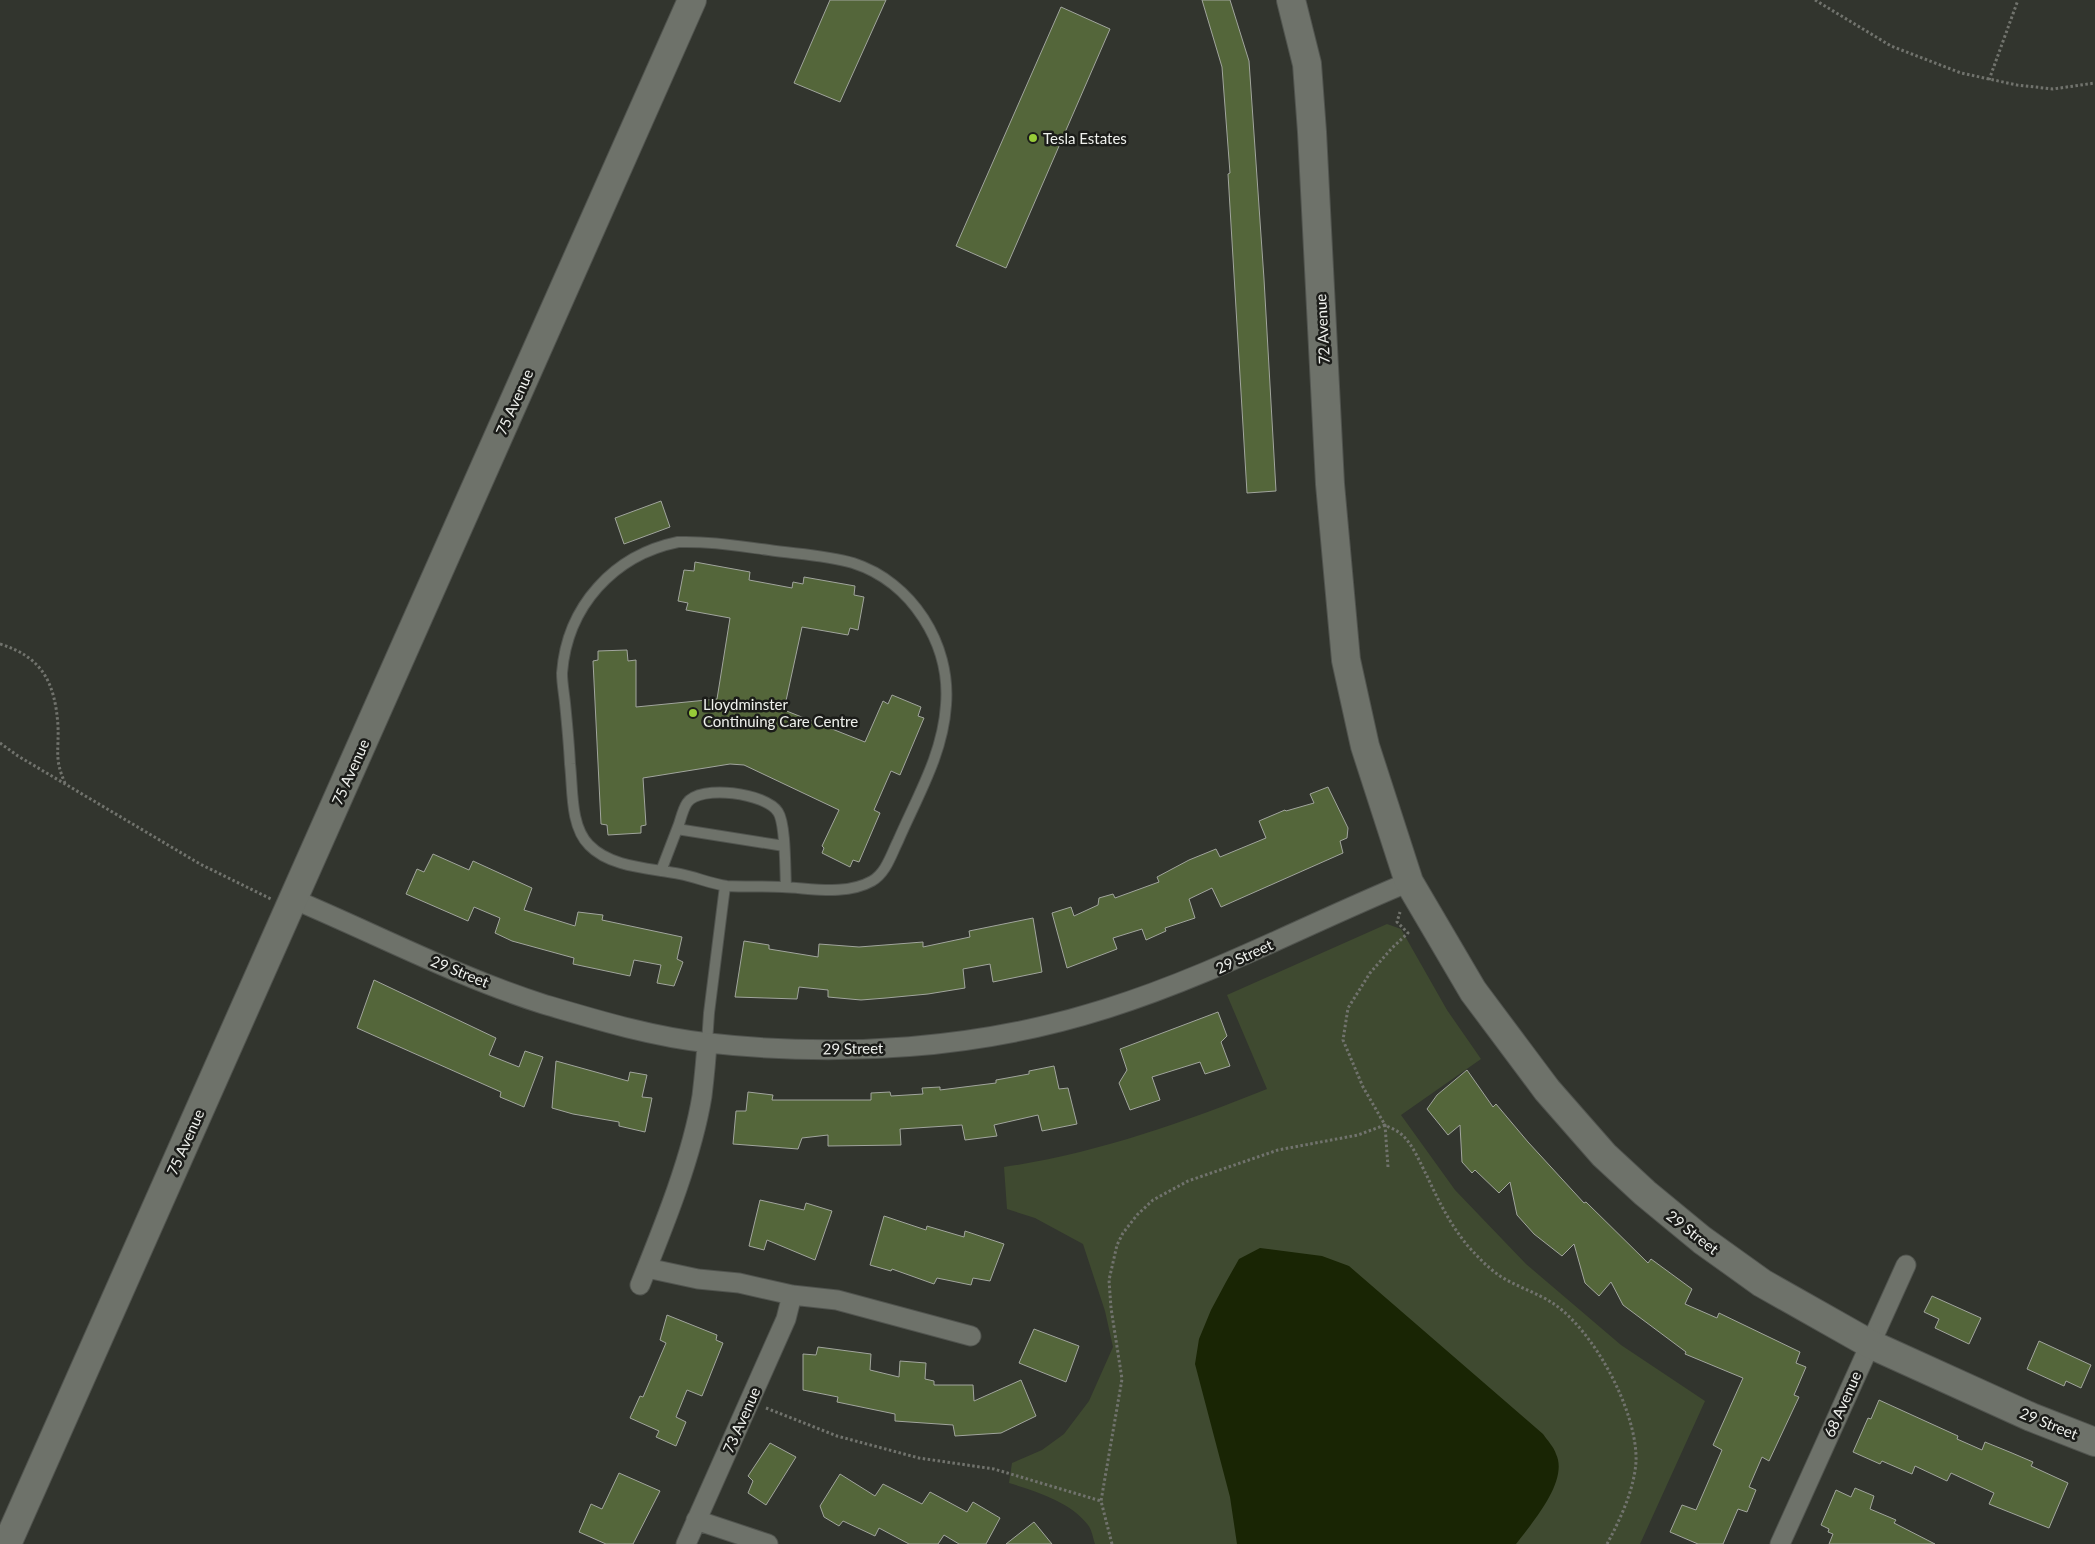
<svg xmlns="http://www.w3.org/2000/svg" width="2095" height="1544" font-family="Lato,sans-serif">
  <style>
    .green { fill: #3f4a30 }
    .water { fill: #192504 }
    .building { fill: #54663a; stroke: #a1a59d }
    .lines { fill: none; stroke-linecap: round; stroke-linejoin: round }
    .lane-casing { stroke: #51544f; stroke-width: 12 }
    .street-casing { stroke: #51544f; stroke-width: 21 }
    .secondary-casing { stroke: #51544f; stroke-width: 30 }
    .path { stroke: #71736d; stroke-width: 3; stroke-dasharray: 2.5 2.5; stroke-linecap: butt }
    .lane { stroke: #6e726a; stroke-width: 10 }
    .street { stroke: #6e726a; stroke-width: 19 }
    .secondary { stroke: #6e726a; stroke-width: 28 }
    .poi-dot { fill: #97cb38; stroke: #1b1c19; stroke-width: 2 }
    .labels { text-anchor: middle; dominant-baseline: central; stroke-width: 5; stroke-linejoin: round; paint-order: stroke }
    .poi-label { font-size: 15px; fill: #eff1ed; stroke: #1b1c19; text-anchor: start }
    .street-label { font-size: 15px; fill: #eff1ed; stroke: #1b1c19 }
  </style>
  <rect width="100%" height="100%" fill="#32352e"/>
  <path class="green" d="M1387 924 1401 929 1447 1010 1481 1059 1401 1115 1455 1190 1526 1264 1621 1345 1705 1401 1640 1544H1095C1093 1538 1092 1530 1088 1525 1071 1502 1035 1491 1009 1483L1012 1463 1042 1450 1064 1434 1089 1401 1113 1347 1105 1311 1083 1244 1035 1218 1007 1209 1004 1167C1094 1154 1182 1123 1267 1089L1227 995Z"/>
  <path class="water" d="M1260 1248 1322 1256 1349 1266 1543 1434C1547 1440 1554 1447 1556 1454 1569 1481 1532 1523 1516 1544H1237L1230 1497 1195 1364 1199 1339 1211 1310 1226 1282 1239 1259Z"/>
  <path class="building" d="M830 0H886L840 102 794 83Z
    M1202 0H1230L1249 61 1264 279 1276 491 1247 493 1228 174 1230 173 1222 67Z
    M1061 7 1110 29 1006 268 956 246Z
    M661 501 670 527 624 544 615 518Z
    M695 562 750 572 749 580 792 588 793 582 803 584 804 577 855 586 854 595 864 597 858 630 850 628 848 635 802 627 784 710 865 742 883 701 888 704 892 695 921 707 918 716 924 718 900 775 891 771 874 810 880 813 859 862 853 860 850 867 822 853 824 848 822 846 839 810 744 765 730 764 643 778 646 825 641 826V833L608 835 607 825 601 824 593 661 598 660V651L627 650 628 661 636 660V707L717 699 730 618 686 610 688 603 678 601 684 570 694 571Z
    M1328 787 1348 828 1347 838 1340 841 1343 853 1221 907 1212 888 1189 899 1195 918 1165 928 1166 931 1146 940 1142 929 1113 938 1117 949 1067 968 1052 913 1071 907 1074 916 1098 905 1099 898 1113 894 1115 898 1159 882 1157 877 1189 860 1216 849 1220 857 1266 838 1259 821 1285 810 1286 811 1314 803 1310 794Z
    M433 854 469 870 473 861 532 888 524 910 575 926 578 912 603 915 602 920 682 937 677 959 683 962 674 986 657 983 661 965 634 960 630 976 573 964 574 958 512 941 495 933 500 918 474 907 468 921 406 894 417 869 424 872Z
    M1033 918 1042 972 993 982 990 964 963 969 965 988 928 994 886 998 861 1000 828 997V990L799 987 797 999 735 997 744 941 769 945V949L818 957 819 944 859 947 923 942V947L970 937 969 931Z
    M374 980 496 1038 489 1055 519 1067 525 1051 543 1057 524 1107 500 1097 501 1092 357 1028Z
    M1218 1012 1227 1036 1221 1042 1230 1066 1205 1074 1200 1062 1152 1077 1160 1100 1130 1110 1119 1083 1127 1070 1120 1049Z
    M556 1061 628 1081 630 1072 647 1075 642 1097 652 1098 645 1132 619 1126V1122L573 1114 552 1108Z
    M1054 1066 1059 1089 1068 1088 1077 1124 1042 1131 1038 1115 994 1125 997 1136 965 1140 962 1125 900 1129 901 1145 828 1146V1135L802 1138 798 1149 733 1144 736 1111H746L748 1092 773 1095 772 1100H871V1093L890 1092 891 1096 923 1094 922 1088 940 1087V1090L996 1083V1080L1029 1074V1071Z
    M1467 1070 1493 1107 1496 1104 1528 1142 1584 1203 1586 1202 1648 1263 1651 1259 1692 1289 1685 1304 1717 1318 1719 1313 1800 1352 1796 1363 1806 1367 1794 1395 1799 1397 1769 1461 1762 1457 1749 1487 1756 1490 1747 1512 1738 1509 1723 1544H1698L1670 1532 1682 1505 1696 1510 1722 1450 1713 1445 1743 1378 1685 1354 1686 1352 1623 1305 1611 1282 1599 1296 1585 1283 1574 1244 1562 1256 1534 1234 1517 1215 1510 1182 1499 1193 1475 1170 1472 1173 1462 1162 1460 1125 1448 1135 1427 1109 1437 1095Z
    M760 1200 804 1210 806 1203 832 1211 815 1260 767 1240 764 1250 749 1246Z
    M884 1216 926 1230 927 1226 964 1237 965 1231 1004 1244 990 1281 973 1278 971 1285 937 1278 934 1284 892 1269 891 1271 870 1265Z
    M1932 1296 1981 1318 1969 1344 1935 1328 1939 1319 1924 1312Z
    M667 1315 717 1335 716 1340 723 1343 702 1396 687 1390 676 1417 686 1422 676 1446 656 1437 659 1431 630 1418 640 1396 643 1397 666 1343 660 1340Z
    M1034 1329 1079 1346 1066 1382 1019 1363Z
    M2039 1341 2091 1365 2081 1388 2066 1381 2064 1386 2027 1369Z
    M818 1347 871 1354 870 1370 899 1377 900 1361 926 1363 925 1379 934 1381V1385H973L974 1401 1021 1380 1036 1416 1001 1433 955 1436 953 1425 895 1421V1414L837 1402 838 1397 803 1390V1354L816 1355Z
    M1879 1400 1958 1436 1957 1439 1982 1450 1985 1442 2012 1453 2033 1462 2031 1466 2068 1483 2049 1528 1989 1504 1994 1493 1951 1473 1947 1481 1915 1466 1912 1474 1882 1461 1880 1464 1853 1452 1868 1418 1871 1419Z
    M770 1443 796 1457 766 1505 748 1493 753 1481 748 1476Z
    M619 1473 660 1491 633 1544H606L579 1532 591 1504 602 1509Z
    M840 1474 875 1496 883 1484 922 1504 930 1492 967 1512 973 1502 1000 1518 986 1544H959L944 1535 938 1544H909L879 1528 875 1536 843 1521 839 1526 824 1517 820 1506Z
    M1855 1488 1874 1496 1870 1509 1896 1520 1894 1523 1935 1544H1829L1833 1534 1828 1532 1829 1529 1821 1525 1836 1490 1851 1497Z
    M1034 1522 1052 1544H1006Z"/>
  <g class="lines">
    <defs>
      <path id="lane" d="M678 542C709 541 738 546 769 550 796 554 826 555 853 563 912 582 951 644 946 705 943 754 917 797 898 841 891 855 886 873 872 881 845 896 811 888 782 887 764 886 745 887 727 886 711 884 696 877 680 874 651 868 611 868 589 845 570 826 573 789 570 764 569 743 567 723 565 703 564 693 562 683 562 673 567 606 614 555 678 542Z
        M677 829 784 846
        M661 871C667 855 673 840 679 824 681 818 683 809 687 803 700 784 766 793 778 812 786 824 785 871 786 887
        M707 1043 709 1013 725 886"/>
      <path id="street" d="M293 899C376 934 458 977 543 1004 597 1020 653 1037 709 1043 841 1058 979 1049 1105 1009 1211 976 1307 924 1409 882
        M647 1268 698 1279 739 1283 792 1295 837 1300 971 1336
        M640 1285C663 1228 692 1157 702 1096 704 1079 706 1061 707 1043
        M696 1520 768 1544
        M686 1544 786 1319 792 1295
        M1780 1544 1906 1265"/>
      <path id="secondary" d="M1291 0 1307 64 1312 132 1330 484 1346 660 1365 746 1409 882 1473 991 1547 1090 1604 1155 1645 1193 1702 1240 1762 1283 1870 1344 2031 1417 2095 1442
        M7 1544 692 0"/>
    </defs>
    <use href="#lane" class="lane-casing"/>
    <use href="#street" class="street-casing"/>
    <use href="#secondary" class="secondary-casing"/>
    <path class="path" d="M1815 0 1891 46 1961 73 2017 85 2053 89 2095 83
      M1989 80 2018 0
      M0 644C42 657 55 682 58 726 59 750 54 759 65 783
      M0 743 18 756 200 864 271 899
      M1388 1167 1385 1125 1363 1087 1343 1040 1348 1008 1370 973 1392 948 1408 933 1397 922 1400 912
      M766 1408 837 1436 919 1458 994 1469 1101 1501
      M1112 1544 1101 1501 1122 1379 1111 1308 1109 1280 1117 1245 1123 1233 1137 1215 1153 1200 1188 1181 1278 1150 1358 1135 1385 1125C1390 1128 1397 1130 1401 1134 1413 1144 1420 1163 1427 1176 1438 1200 1450 1224 1467 1245 1477 1256 1488 1268 1500 1276 1517 1287 1538 1293 1554 1304 1595 1332 1638 1413 1636 1462 1634 1490 1620 1520 1607 1544"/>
    <use href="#lane" class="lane"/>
    <use href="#street" class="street"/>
    <use href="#secondary" class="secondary"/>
  </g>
  <g class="poi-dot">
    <circle cx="1033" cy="138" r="5"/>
    <circle cx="693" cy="713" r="5"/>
  </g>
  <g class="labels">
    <g class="poi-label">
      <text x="1043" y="138">Tesla Estates</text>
      <text x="703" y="704">Lloydminster<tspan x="703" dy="17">Continuing Care Centre</tspan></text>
    </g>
    <g class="street-label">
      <text transform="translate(1322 329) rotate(-93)">72 Avenue</text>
      <text transform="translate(514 402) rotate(-66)">75 Avenue</text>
      <text transform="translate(350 772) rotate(-66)">75 Avenue</text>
      <text transform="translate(1244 956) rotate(-25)">29 Street</text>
      <text transform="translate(460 971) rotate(22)">29 Street</text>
      <text transform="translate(853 1048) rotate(-1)">29 Street</text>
      <text transform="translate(185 1142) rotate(-66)">75 Avenue</text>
      <text transform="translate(1693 1232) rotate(38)">29 Street</text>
      <text transform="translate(1842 1404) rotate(-66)">68 Avenue</text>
      <text transform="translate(741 1420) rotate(-66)">73 Avenue</text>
      <text transform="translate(2049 1423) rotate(22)">29 Street</text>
    </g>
  </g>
</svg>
